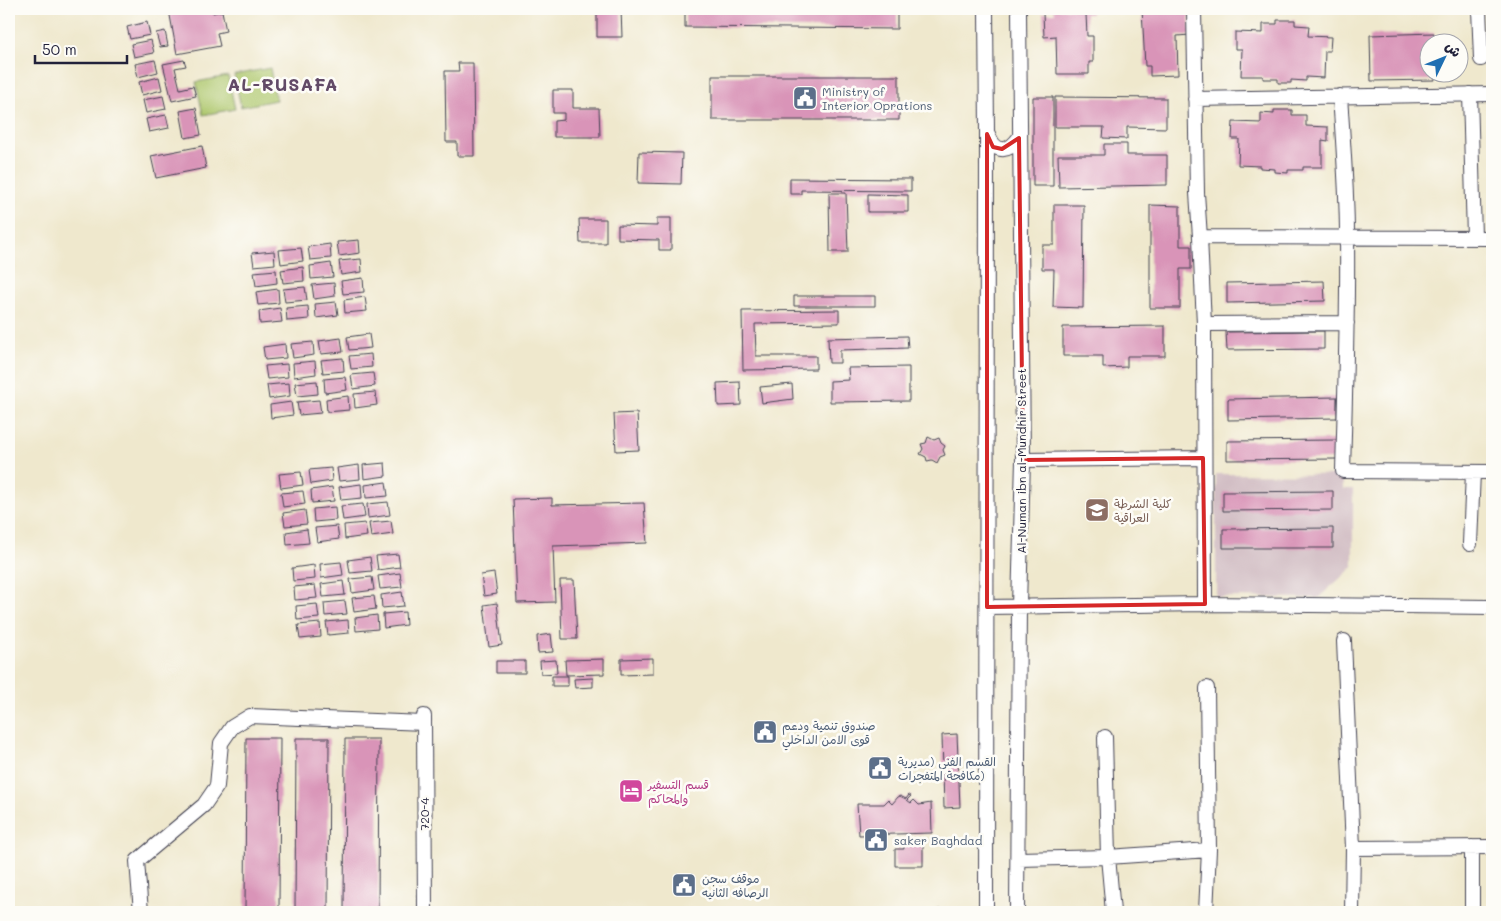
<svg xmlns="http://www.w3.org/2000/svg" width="1501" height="921" font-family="Mali,'Playpen Sans Arabic',sans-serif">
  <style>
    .industrial { fill: #d2bec4 }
    .green { fill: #afc86e; stroke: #687554 }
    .building { fill: #d994b8 }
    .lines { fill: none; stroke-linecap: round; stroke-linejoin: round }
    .minor-casing { stroke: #414051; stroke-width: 16 }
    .minor { stroke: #fff; stroke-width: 14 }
    .marked { fill: none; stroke: #d62828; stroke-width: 4; stroke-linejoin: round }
    .labels { text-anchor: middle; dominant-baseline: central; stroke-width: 5; stroke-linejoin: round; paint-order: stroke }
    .service-label { font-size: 12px; fill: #4e5e75; stroke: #fdfcf7; text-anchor: start }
    .street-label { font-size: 12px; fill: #22223b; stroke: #fdfcf7 }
    .education-label { font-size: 12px; fill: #785e54; stroke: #fdfcf7; text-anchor: start }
    .hotel-label { font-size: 12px; fill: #b23c85; stroke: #fdfcf7; text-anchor: start }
    .district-label { font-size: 18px; font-weight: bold; letter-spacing: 1px; fill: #624a67; stroke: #fdfcf7 }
  </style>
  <rect width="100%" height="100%" fill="#fdfcf7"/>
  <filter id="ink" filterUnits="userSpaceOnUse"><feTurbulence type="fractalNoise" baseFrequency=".02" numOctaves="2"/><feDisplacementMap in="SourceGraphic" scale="10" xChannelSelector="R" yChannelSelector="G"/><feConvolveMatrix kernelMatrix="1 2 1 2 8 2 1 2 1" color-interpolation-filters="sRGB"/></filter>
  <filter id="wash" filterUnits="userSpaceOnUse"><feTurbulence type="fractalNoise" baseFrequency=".0096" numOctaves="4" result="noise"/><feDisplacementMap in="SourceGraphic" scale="20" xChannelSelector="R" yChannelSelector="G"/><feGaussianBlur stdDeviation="1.12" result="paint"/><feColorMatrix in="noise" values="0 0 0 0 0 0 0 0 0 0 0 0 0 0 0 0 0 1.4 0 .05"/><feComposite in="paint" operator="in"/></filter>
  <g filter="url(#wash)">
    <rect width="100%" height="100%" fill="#efe8cd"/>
    <path class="industrial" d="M1216 474 1343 475V489H1353V567L1318 598 1216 597Z"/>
    <path class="green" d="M270 68 276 100 241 107 234 75Z
      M228 76 235 109 203 115 196 82Z"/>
    <g id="blocks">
      <path class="building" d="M178 9H212L213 13 222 11 226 31 217 33 220 46 177 54 169 10Z
        M597 9H621L622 37H597Z
        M685 9H897V29L685 27Z
        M1054 9H1091V14H1086L1087 36H1093V62H1089V74H1057L1056 36 1044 37 1043 13H1055Z
        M1142 9H1178V13H1189L1190 35 1177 36 1178 75 1150 76V66H1145Z
        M1277 20H1295V25L1309 26 1308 36 1331 37 1330 51H1325L1324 78 1306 77V81L1291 80V83H1278V79H1263V76H1241L1242 49H1235V32L1263 33V24H1277Z
        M147 22 150 35 130 39 127 27Z
        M165 31 168 46 160 47 156 33Z
        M1434 33V42H1428V72H1434L1435 80 1371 81 1370 35Z
        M151 40 154 53 134 57 131 44Z
        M155 60 158 72 138 77 135 64Z
        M184 60 186 66 175 68 180 89 193 86 196 96 172 101 163 64Z
        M458 63H473L474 156H457V142H446L445 71H459Z
        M712 76H899V120H712Z
        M159 77 162 90 142 95 139 82Z
        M553 90H573V108H599L600 137H554V121L564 120V113H553Z
        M163 96 166 109 146 113 143 100Z
        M1033 97H1053V186H1033Z
        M1055 97 1166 98V128L1127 127V139L1103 138 1104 127H1055Z
        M196 108 201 135 185 138 180 111Z
        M1274 110H1292V115H1306V126L1328 127V141L1322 140V167H1303V170H1288V173L1275 172V169L1260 168V166L1238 165 1239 139H1232L1233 122 1261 123V113L1274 114Z
        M166 115 169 128 149 132 146 119Z
        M1104 144H1127V155H1167V185L1059 187 1058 155H1104Z
        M202 146 206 168 156 178 151 156Z
        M639 152 682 153 681 184 638 183Z
        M790 178 911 179V191L801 190V194H790Z
        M829 193H846L848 252H830Z
        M868 194 908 195V212H868Z
        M1054 205H1084L1083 308 1053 307 1054 269H1042V245H1054Z
        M1150 205 1180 206V246H1191V269H1180V308H1150Z
        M657 218H671V250H659V240L618 239V225L657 226Z
        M579 219H606V243H580Z
        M359 240 360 253 339 256 337 242Z
        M330 244 331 258 310 260 308 247Z
        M301 248 303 261 281 264 279 250Z
        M274 251 275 264 254 266 252 253Z
        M361 259 362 272 341 275 339 261Z
        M331 263 333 277 311 279 310 266Z
        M303 267 304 281 283 283 281 270Z
        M276 270 277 283 256 286 254 272Z
        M363 278 364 292 343 294 341 281Z
        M1324 281 1325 301 1227 303V283Z
        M334 283 335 296 314 299 312 285Z
        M305 287 307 300 285 302 283 289Z
        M278 289 279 303 258 305 256 292Z
        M794 296H875V306H794Z
        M365 297 367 311 345 313 344 300Z
        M336 302 338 315 316 318 315 304Z
        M308 306 309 319 287 321 286 308Z
        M280 308 282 322 260 324 259 311Z
        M839 310V323L755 324 756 356H816V369L743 370 742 311Z
        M1165 326V356H1127V367L1103 368V356H1063V327Z
        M1324 331V349L1227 350 1226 332Z
        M369 334 371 348 349 350 347 337Z
        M907 336 908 348 840 350V363H829L828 338Z
        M341 338 343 352 321 354 319 341Z
        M313 342 314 355 293 358 291 344Z
        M285 344 286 358 265 360 263 347Z
        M371 354 372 367 351 369 349 356Z
        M343 358 344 371 323 373 321 360Z
        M315 361 316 374 294 377 293 363Z
        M287 364 288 377 267 379 265 366Z
        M909 367V401L830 402V381L849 380 848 368Z
        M373 373 375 386 353 389 351 375Z
        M345 377 347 390 325 393 324 379Z
        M317 381 318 394 297 396 295 383Z
        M740 382 741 405 718 406 717 383Z
        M289 383 290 396 269 399 267 385Z
        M792 384 793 399 762 403 760 387Z
        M375 392 377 405 355 408 354 394Z
        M348 396 349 410 327 412 326 399Z
        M1337 397V418L1228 420V399Z
        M319 400 321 413 299 415 297 402Z
        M291 402 293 415 271 418 270 405Z
        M637 413 639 450 616 451 614 414Z
        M928 437 934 440 939 438 941 443 945 446 943 450 945 455 940 457 937 463 932 460 927 461 926 457 920 454 923 449 921 444 926 443Z
        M1337 440V459L1227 460V441Z
        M385 463 386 476 364 479 363 465Z
        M359 465 360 479 339 481 337 468Z
        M331 468 332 481 311 484 309 470Z
        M301 472 303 485 281 488 279 474Z
        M386 482 388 496 366 498 365 485Z
        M361 484 362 498 341 500 339 487Z
        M332 487 334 501 312 503 311 490Z
        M303 491 305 504 283 507 281 493Z
        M1333 491V510L1223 511V492Z
        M552 498V505L644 503 647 543 553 546 555 602 517 603 513 499Z
        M388 502 390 515 368 518 367 504Z
        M363 504 365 517 343 520 341 506Z
        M335 507 336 520 314 522 313 509Z
        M305 510 307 524 285 526 283 513Z
        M391 521 393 534 371 537 369 523Z
        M365 523 367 536 345 539 344 525Z
        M337 526 339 539 317 542 315 528Z
        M1333 528V548H1223V529Z
        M307 529 309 543 287 545 286 532Z
        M398 554 400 567 378 570 376 556Z
        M370 557 372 571 350 573 348 560Z
        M341 562 343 575 321 578 320 564Z
        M314 565 315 579 293 581 292 568Z
        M400 573 402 587 380 589 378 576Z
        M494 573 497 594 484 596 481 575Z
        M372 577 374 590 352 593 350 579Z
        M560 580H574L577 639H562Z
        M343 581 345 595 323 597 321 584Z
        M315 585 317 598 295 600 294 587Z
        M402 592 404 606 382 608 381 595Z
        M374 596 376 609 354 612 352 598Z
        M345 601 347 614 325 616 324 603Z
        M497 603 502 645 489 647 484 605Z
        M317 604 319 618 297 620 296 606Z
        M405 612 406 625 384 628 383 614Z
        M377 615 378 629 356 631 355 618Z
        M348 620 349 633 328 635 326 622Z
        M320 623 321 637 300 639 298 625Z
        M551 634 553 652 538 653 537 636Z
        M653 658V674L621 675V659Z
        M604 659V674L566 675 565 660Z
        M556 660 557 673 541 674 540 661Z
        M496 661H525V673H496Z
        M552 676H568V686H552Z
        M593 678V687L575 688 574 679Z
        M957 734 960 807 944 808 942 735Z
        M246 738H280L279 912H245Z
        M296 738H329L328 912H295Z
        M345 739H379L378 912H344Z
        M909 795 911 796 907 800 911 803 914 800 919 805 931 803 932 833 859 835 857 804H884L888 800 892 804 898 797 900 796 906 799Z
        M923 840V866H895V849H904L903 841Z
        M954 908V912H931V910Z"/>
    </g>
  </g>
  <g filter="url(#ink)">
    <use href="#blocks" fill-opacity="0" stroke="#414051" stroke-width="1"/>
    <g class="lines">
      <defs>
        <path id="minor" d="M986 9 987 134 986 912
          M1194 9 1197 193 1200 237 1204 324 1205 604
          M1479 9 1481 59
          M1470 94 1474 237
          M1340 96C1343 142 1347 189 1347 236 1348 314 1345 393 1343 471L1492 472
          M1195 99 1492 94
          M988 134C995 153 1007 154 1019 138
          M1200 237 1492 238
          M1204 324 1347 323
          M1023 460 1203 458
          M1470 544 1473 472
          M987 607 1205 604 1492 607
          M1344 641 1353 848 1492 847
          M424 716 425 912
          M1105 737 1108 857 1113 912
          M1472 847V912
          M1018 859 1108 857 1209 850
          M141 912 137 861 204 805 217 786 221 743 232 727 250 716 424 723
          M1017 912 1019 606 1023 460 1019 9
          M1206 912 1209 850 1207 688
          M1352 912 1353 848"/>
      </defs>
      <use href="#minor" class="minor-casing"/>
      <use href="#minor" class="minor"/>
    </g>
  </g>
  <path class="marked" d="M987 134 993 147 1002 149 1019 138 1023 460 1203 458 1205 604 987 607Z"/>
  <defs>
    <symbol id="civic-square" viewBox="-11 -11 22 22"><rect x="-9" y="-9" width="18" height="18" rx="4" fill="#5c6f8a" stroke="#fdfcf7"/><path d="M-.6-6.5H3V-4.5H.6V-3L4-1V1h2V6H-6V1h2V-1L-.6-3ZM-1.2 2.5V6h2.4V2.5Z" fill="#fff"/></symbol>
    <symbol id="school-square" viewBox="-11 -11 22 22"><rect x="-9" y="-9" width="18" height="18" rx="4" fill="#8d6e63" stroke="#fdfcf7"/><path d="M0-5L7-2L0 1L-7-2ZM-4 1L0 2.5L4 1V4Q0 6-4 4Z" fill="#fff"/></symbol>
    <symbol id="hotel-square" viewBox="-11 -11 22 22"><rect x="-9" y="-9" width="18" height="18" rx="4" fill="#d1479c" stroke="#fdfcf7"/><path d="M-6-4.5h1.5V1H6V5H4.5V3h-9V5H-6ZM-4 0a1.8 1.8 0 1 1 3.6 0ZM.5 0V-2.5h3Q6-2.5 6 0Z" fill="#fff"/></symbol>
  </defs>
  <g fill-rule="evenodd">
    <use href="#civic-square" x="791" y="84" width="28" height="28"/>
    <use href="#school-square" x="1083" y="496" width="28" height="28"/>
    <use href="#civic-square" x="751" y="718" width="28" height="28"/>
    <use href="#civic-square" x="866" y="754" width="28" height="28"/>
    <use href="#hotel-square" x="617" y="777" width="28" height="28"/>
    <use href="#civic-square" x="862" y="826" width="28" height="28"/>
    <use href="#civic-square" x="670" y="871" width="28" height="28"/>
  </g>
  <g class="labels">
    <g class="service-label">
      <text x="822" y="91">Ministry of<tspan x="822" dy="14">Interior Oprations</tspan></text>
      <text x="782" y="725">صندوق تنمية ودعم<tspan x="782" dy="14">قوى الامن الداخلي</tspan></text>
      <text x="898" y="761">القسم الفني (مديرية<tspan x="898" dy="14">مكافحة المتفجرات)</tspan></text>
      <text x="894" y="840">saker Baghdad</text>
      <text x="702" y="878">موقف سجن<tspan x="702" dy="14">الرصافه الثانيه</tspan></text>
    </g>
    <g class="street-label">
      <text transform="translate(1021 461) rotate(-90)">Al-Numan ibn al-Mundhir Street</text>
      <text transform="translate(424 814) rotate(-90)">720-4</text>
    </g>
    <g class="education-label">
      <text x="1114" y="503">كلية الشرطة<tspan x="1114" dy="14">العراقية</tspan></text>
    </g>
    <g class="hotel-label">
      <text x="648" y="784">قسم التسفير<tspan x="648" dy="14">والمحاكم</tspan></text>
    </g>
    <g class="district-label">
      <text x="283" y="84">AL-RUSAFA</text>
    </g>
  </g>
  <rect width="1501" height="921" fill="none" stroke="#fdfcf7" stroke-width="30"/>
  <g transform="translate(1444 58) rotate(47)"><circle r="24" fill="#fdfcf7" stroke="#a5a5ac"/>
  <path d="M0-4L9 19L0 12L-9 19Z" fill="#1f6fb2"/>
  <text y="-8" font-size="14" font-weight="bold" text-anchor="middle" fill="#22223b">ش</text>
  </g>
  <path d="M35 55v8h92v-8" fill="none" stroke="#22223b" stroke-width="2.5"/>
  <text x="42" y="55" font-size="15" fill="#22223b" stroke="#fdfcf7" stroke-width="4" paint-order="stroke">50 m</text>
</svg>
